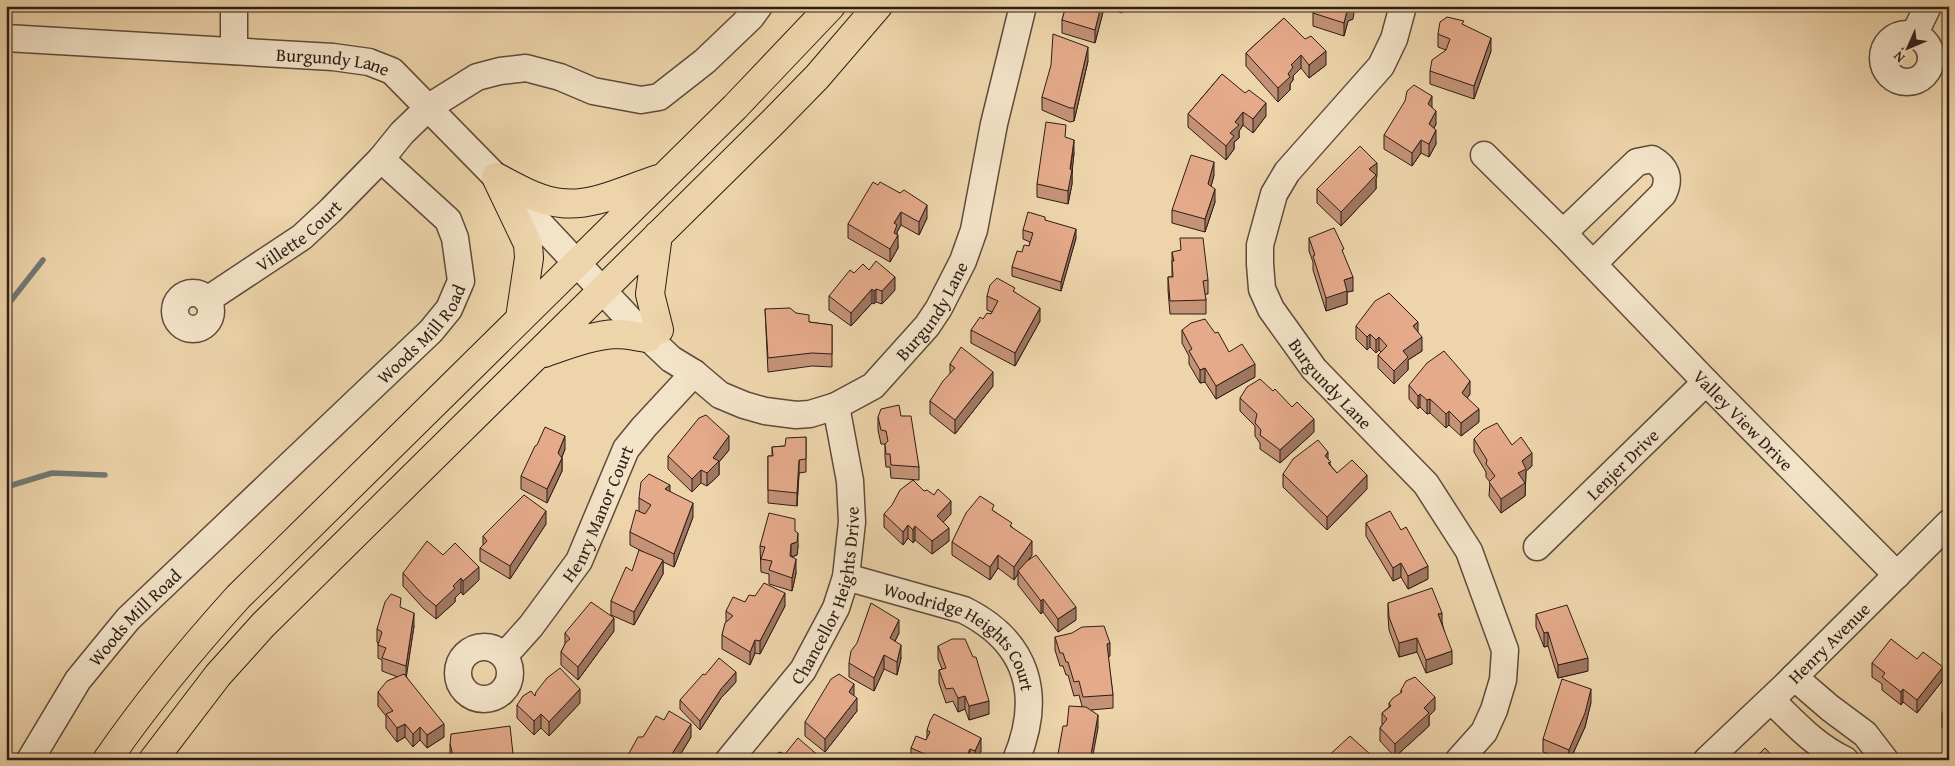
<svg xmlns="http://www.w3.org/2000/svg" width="1955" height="766" font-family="'Gentium Book Plus',serif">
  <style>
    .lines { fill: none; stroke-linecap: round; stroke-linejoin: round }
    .stream { stroke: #717875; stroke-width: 5.5 }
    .minor-casing { stroke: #5e4b3b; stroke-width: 29 }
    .highway-casing { stroke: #2e1d16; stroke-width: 30 }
    .minor { stroke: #f3e3c8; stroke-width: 26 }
    .highway { stroke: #edd4aa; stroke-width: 28 }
    .wall { fill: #c49277; stroke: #2e1d16 }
    .shaded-wall { fill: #a07761; stroke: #2e1d16 }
    .building { fill: #e4aa8a; stroke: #2e1d16 }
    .labels { text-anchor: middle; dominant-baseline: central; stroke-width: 4; stroke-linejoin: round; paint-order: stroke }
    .street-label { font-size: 18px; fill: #2e1d16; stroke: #f3e3c8 }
  </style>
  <rect width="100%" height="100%" fill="#edd4aa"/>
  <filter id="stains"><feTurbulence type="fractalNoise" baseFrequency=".004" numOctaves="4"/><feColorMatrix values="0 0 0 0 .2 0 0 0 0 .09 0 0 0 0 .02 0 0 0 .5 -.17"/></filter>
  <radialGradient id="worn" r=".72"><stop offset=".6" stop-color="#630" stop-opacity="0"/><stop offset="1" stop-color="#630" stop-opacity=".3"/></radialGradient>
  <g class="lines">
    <path class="stream" d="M6 307 43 260
      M6 487 52 473 105 475"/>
    <defs>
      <g id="minor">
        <path id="s1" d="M1403 6 1394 39 1381 66 1287 172 1274 194 1260 245V264L1262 289 1271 309 1314 369 1426 484 1469 551 1505 650 1503 680 1494 710 1484 732 1459 760"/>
        <circle cx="1907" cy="58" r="24"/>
        <path d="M1914 35 1928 6"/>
        <path id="s2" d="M6 38 333 57 369 62 392 71 496 177 633 323 671 359 694 373 720 395 744 405 765 411 796 415 810 414 836 406 873 386 927 326 939 308 963 261 974 230 994 124 1023 6"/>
        <path d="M234 51V6"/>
        <path id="s3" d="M1484 155 1563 233 1706 382 1897 575"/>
        <path d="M1563 233 1637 162 1652 159C1666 167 1671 178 1663 194L1593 264"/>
        <circle cx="193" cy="311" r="18"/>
        <path id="s4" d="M207 300 302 237 331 210 381 159 402 133 429 107 477 77 500 71 526 68 560 77 593 91 641 100 659 97 705 61 751 17 759 6"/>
        <path id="s5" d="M1537 547 1706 382"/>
        <path id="s6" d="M846 577 964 610C1028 642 1043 695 1016 760"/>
        <circle cx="484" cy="673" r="26"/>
        <path id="s7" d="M504 656 531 626 579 561 626 449 644 427 694 373"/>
        <path d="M1794 677 1830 708 1865 734 1885 760"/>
        <path d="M1771 700C1795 723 1814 745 1845 760"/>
        <path id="s8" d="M30 760 78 680 128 619 431 331 449 309 461 281 455 238 448 220 381 159"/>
        <path id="s9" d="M729 760 803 670 836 608 846 577 852 522 850 481 836 406"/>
        <path id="s10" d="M1707 760 1784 687 1949 523"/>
      </g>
      <path id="highway" d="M496 177C516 187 538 201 561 203 593 207 627 189 658 179
        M496 177 528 244 529 258 520 318
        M658 235 650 294 659 330
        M544 353C567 345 592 335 617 334 627 334 638 337 648 338
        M107 760C147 702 191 649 238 597L735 107 831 6
        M153 760 218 675 263 625 771 124 817 77 878 6"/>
    </defs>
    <use href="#minor" class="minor-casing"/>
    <use href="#highway" class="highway-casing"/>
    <use href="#minor" class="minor"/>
    <use href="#highway" class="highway"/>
  </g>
  <path class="wall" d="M1066 6H1124L1122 13 1103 7V12L1095 43 1062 33V20Z
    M1313 6 1353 19 1348 21 1344 36 1313 26Z
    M1464 6H1511V8H1464Z
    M1284 18 1326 65 1309 78 1301 68 1293 76V80L1290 84V90L1278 102 1246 66V53Z
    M1464 25 1491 51 1474 99 1430 84V71L1446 50 1438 47V34Z
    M1088 61 1074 121 1070 122 1042 110V97Z
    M1222 74 1266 116 1253 133 1243 125 1239 131V138L1234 142V149L1226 160 1188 127V114Z
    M1432 107 1436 124 1434 128 1436 144 1429 157 1421 153 1412 166 1384 149V135Z
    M1066 138 1074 153 1072 170V184L1068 204 1037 197V184Z
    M1214 175 1211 186 1215 202 1205 232 1172 223V210Z
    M1377 177 1376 178V189L1341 226 1317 203V189Z
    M878 185 900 193 927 218 919 235 901 225 897 232 898 248 890 262 848 238V224Z
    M1045 220 1076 238 1061 291 1012 276V267L1022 252 1029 246 1030 242 1023 239V230Z
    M1309 238 1344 256 1353 291 1347 292V304L1326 311 1313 270V262L1309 251Z
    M1172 252 1208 280V294H1205L1206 300V314H1170L1168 290V277H1172Z
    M869 270 895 290 882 304 876 302 874 304 872 303 851 326 829 310V296L854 273Z
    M1015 292 1040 321 1015 366 971 343V330L983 319 991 314 992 312 987 310V296Z
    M765 309 796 313 809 322 832 325V367L812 366 768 372Z
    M1356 326 1418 332 1422 351 1408 360V370L1394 384 1378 368V355L1381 352 1379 350 1376 353 1370 347 1367 350 1356 339Z
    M1182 330 1229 352 1255 377 1216 399 1205 382 1200 383 1189 364V356L1182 343Z
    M950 364 993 386 955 434 930 414V401L950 374Z
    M1409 385 1470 394 1467 398 1479 422 1461 436 1449 425 1446 428 1430 413 1427 414 1420 407 1418 409 1409 399Z
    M1240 398 1314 432 1280 463 1260 449V443L1255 436V426L1240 411Z
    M901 416 919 467V480L891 478 890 467H886L885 457V444H881L878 430V417Z
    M806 437V472L799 473 797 506 768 503V456H772V447L785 446Z
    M1474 439 1512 445 1532 466 1526 471 1525 496 1501 513 1489 496 1490 482 1486 477V472L1474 452Z
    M565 449 562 457V471L547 503 521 489V476Z
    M729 450 719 462V475L707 486 701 483 692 492 668 469V456Z
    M1328 459 1331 466 1337 473 1367 489 1327 530 1283 487V474Z
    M924 491 951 514 943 522 949 541 932 554 915 540 913 543 908 538 903 545 884 527V514Z
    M670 492 693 517 674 567 663 562V574L634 625 611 615V601L645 553 630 545V532L639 511V498Z
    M994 511 1012 527 1032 555 1028 560 1076 620 1058 632 1043 612 1041 614 1018 585V574L1014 580 998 568 990 580 952 555V542Z
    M1366 523 1428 579 1408 589 1401 577 1393 581 1366 536Z
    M546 524 510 579 480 561V548L483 545V536Z
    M795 531 798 546 797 555 792 557 796 573 792 591 769 584V574L761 572 760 546Z
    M443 555 479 580 463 595 461 592 455 598V602L436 619 424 609 403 586V573Z
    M745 602 785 606 760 654 755 653 750 665 722 649V635L726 622V611Z
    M1388 603 1442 622 1452 664 1426 673 1417 652 1399 657 1389 630 1388 616Z
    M401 608 414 626 406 676 444 737 427 748 420 740 413 747 405 737 397 742 386 728V716L378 706V692L398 677 382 671V660L378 658V643L377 642V629Z
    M1536 614 1588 671 1558 678 1548 646 1544 647 1536 627Z
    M614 631 578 680 561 665V652L565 644V633Z
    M899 633 895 641 901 658 897 675 884 669 874 691 849 677V663Z
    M1055 637 1110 656 1108 657 1113 695V708L1091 710 1098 728 1067 726 1082 706 1079 695 1074 696 1068 675H1066L1063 666H1060L1055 650Z
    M938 646 989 714 969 720 965 709 958 712 953 701 946 703 939 683V670L942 669 938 659Z
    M1872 663 1943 680 1917 713 1903 702 1901 705 1882 690V684L1872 677Z
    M705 675 736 682 721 698 700 730 680 709V700Z
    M1401 690 1435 710 1429 716V726L1395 757 1380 741V728L1382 725V713L1389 707V703L1401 693Z
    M535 696 580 703 549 736 541 728 534 735 517 718V705Z
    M854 696 857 711 825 752 805 736V722Z
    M1949 698V730L1942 727V714Z
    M1591 702 1585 727 1570 760H1562L1543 752V739Z
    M927 730 981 751 977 760H911V748L926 740 927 738Z
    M691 737 677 760H628V755Z
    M450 744 513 754V760H450Z"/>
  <path class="shaded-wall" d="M1101 6H1103V12L1095 43V30Z
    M1351 6H1355L1353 19 1348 21 1344 36V23L1348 7Z
    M1491 38V51L1474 99V86Z
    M1088 47V61L1074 121V108Z
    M1326 51V65L1309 78V65Z
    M1301 55V68L1293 76V80L1290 84V90L1278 102V88L1288 74 1291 65Z
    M1432 96V109L1428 104Z
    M1266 103V116L1253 133V119Z
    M1436 111V124L1429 138V124Z
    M1243 112V125L1239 131V138L1234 142V149L1226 160V146L1230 133 1235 122Z
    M1436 130V144L1429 157V144Z
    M1074 140V153L1072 173V170V184L1068 204V191Z
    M1421 140V153L1412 166V153Z
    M1214 162V175L1208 198V184Z
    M1377 163V177L1376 178V189L1341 226V212L1369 169Z
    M1215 189V202L1205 232V219Z
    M927 205V218L919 235V222Z
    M901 212V225L897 232V238L898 235V248L890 262V249L894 223Z
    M1076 229V238L1061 291V282Z
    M895 277V290L882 304V291Z
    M1353 277V291L1347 292V304L1326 311V298L1344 280Z
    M872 289V303L851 326V313Z
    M876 289V302L874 304V291Z
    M1040 308V321L1015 366V353Z
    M1418 322V335L1413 326Z
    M1370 334V347L1367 350V337Z
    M1379 337V350L1376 353V340Z
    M1422 337V351L1408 360V370L1394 384V371L1403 351Z
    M1255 364V377L1216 399V386Z
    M1205 368V382L1200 383V370Z
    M993 372V386L955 434V420Z
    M1470 381V394L1462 406V393Z
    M1420 394V407L1418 409V396Z
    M1430 399V413L1427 414V400Z
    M1479 409V422L1461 436V423Z
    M1449 411V425L1446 428V414Z
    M1314 419V432L1280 463V450Z
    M565 436V449L558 467V453Z
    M729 436V450L719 462V475L707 486V473L713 458Z
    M1328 452V466L1325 456Z
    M1532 453V466L1526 471 1525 496 1501 513V499L1518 473 1522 461Z
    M562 458V471L547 503V489Z
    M799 460V473L797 506V493Z
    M701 470V483L692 492V479Z
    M1367 475V489L1327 530V517Z
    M670 485V498L665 489Z
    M951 501V514L937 529V516Z
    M693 503V517L674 567V554Z
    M546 511V524L510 579V566Z
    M908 525V538L903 545V532Z
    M915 526V540L913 543V530Z
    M949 528V541L932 554V541Z
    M798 533V546L797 555 791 557V544L795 543Z
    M1032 541V555L1019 573 1018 571V574L1014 580V567Z
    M998 555V568L990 580V567Z
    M796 559V573L792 591V578Z
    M663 560V574L634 625V612Z
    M1401 563V577L1393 581V568Z
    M1428 566V579L1408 589V576Z
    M479 567V580L463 595V581Z
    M461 578V592L455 598V602L436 619V606L453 586Z
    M785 593V606L760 654V641Z
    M1043 599V612L1041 614V601Z
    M1076 607V620L1058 632V619Z
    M414 613V626L406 679V666Z
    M1442 613V626L1438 614Z
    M614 618V631L578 680V667Z
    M899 620V633L890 651V638Z
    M1548 632V646L1544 647V633Z
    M1417 638V652L1399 657V643Z
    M755 640V653L750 665V652Z
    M1110 643V656L1107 658V644Z
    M901 645V658L897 675V662Z
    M1452 651V664L1426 673V660Z
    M884 655V669L874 691V678Z
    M1588 658V671L1558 678V665Z
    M1943 667V680L1917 713V700Z
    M736 672V682L721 698 700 730V721L721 689Z
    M854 684V697L849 692Z
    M580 689V703L549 736V722Z
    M1591 689V702L1585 727 1570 760H1569V750Z
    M1903 689V702L1901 705V692Z
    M965 696V709L958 712V698Z
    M1435 697V710L1429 716V726L1395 757V744L1424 708Z
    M857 698V711L825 752V739Z
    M989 701V714L969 720V706Z
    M541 714V728L534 735V721Z
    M1098 715V728L1092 760H1090Z
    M405 724V737L397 742V728Z
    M444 724V737L427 748V735Z
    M691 724V737L677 760H668Z
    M420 727V740L413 747V734Z
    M981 738V751L977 760H975V751Z
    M970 749V760H965Z
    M1371 755V760H1366Z"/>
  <path class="building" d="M1066 6H1101L1095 30 1062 20Z
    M1313 6H1351L1348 7 1344 23 1313 13Z
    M1447 17 1464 21 1462 24 1491 38 1474 86 1430 71 1432 60 1446 50 1450 39 1438 34 1440 22Z
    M1284 18 1305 39 1311 36 1326 51 1309 65 1301 55 1291 65 1293 67 1288 74 1290 77 1278 88 1246 53Z
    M1053 34 1088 47 1074 108H1070L1042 97 1051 65Z
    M1222 74 1245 93 1249 90 1266 103 1253 119 1243 112 1235 122 1239 125 1230 133 1234 136 1226 146 1188 114Z
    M1414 85 1432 96 1428 104 1436 111 1429 124 1436 130 1429 144 1421 140 1412 153 1384 135 1405 101 1407 91Z
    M1046 122 1066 125 1065 137 1074 140 1070 169 1072 170 1068 191 1037 184Z
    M1360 146 1377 163 1369 169 1376 175 1341 212 1317 189Z
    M1191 155 1214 162 1208 184 1215 189 1205 219 1172 210Z
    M873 182 878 185 880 182 900 193 904 190 927 205 919 222 901 212 894 223 897 225 894 233 898 235 890 249 848 224Z
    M1028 212 1045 217V220L1076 229 1061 282 1012 267 1017 251 1022 252 1024 245 1029 246 1033 233 1023 230Z
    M1334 228 1344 249 1342 250 1353 277 1344 280 1347 291 1326 298 1313 256 1315 255 1309 238Z
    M1180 238H1203L1208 280 1203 281 1206 300 1170 301 1168 277H1173L1172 261H1174L1172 252 1181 250Z
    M876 261 895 277 882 291 876 289 874 291 872 289 851 313 829 296 850 270 854 273 863 264 869 270Z
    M997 278 1015 288 1013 291 1040 308 1015 353 971 330 980 317 983 319 987 313 991 314 998 301 987 296 990 285Z
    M1389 293 1418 322 1413 326 1422 337 1403 351 1408 357 1394 371 1378 355 1387 346 1379 337 1376 340 1370 334 1367 337 1356 326 1375 301Z
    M790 308 796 313 809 315V322L832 325V354L812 353 768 358 765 309Z
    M1205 319 1215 333 1218 332 1229 352 1242 344 1255 364 1216 386 1205 368 1200 370 1189 351 1192 349 1182 330 1191 323Z
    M961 347 993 372 955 420 930 401 943 381 955 368 950 364Z
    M1444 351 1470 381 1462 393 1479 409 1461 423 1449 411 1446 414 1430 399 1427 400 1420 394 1418 396 1409 385 1427 363Z
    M1260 379 1273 391 1275 389 1292 407 1297 402 1314 419 1280 450 1260 435 1261 430 1255 423 1257 414 1240 398 1247 387Z
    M899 405 901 416H911L919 467 891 465 890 454H886L885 444 888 441 886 431 881 430 878 417 881 409Z
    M706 415 729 436 713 458 719 461 707 473 701 470 692 479 668 456 699 418Z
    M1497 423 1512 445 1521 437 1532 453 1522 461 1526 469 1518 473 1525 483 1501 499 1489 482 1495 476 1486 464 1487 460 1474 439 1483 430Z
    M545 427 565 436 558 453 562 458 547 489 521 476 535 446 537 445Z
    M806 437V459L799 460 797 493 768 490V456H773L772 447 785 446 786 438Z
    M1318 440 1328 452 1325 456 1331 462 1328 463 1337 473 1352 460 1367 475 1327 517 1283 474 1293 459Z
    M649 474 670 485 665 489 693 503 674 554 630 532 636 510 645 514 651 505 639 498 641 482Z
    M913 480 924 491 927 490 934 495 938 489 951 501 937 516 949 528 932 541 915 526 913 530 908 525 903 532 884 514 892 505 900 490Z
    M524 495 546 511 510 566 480 548 487 541 483 536Z
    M980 496 994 505 992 510 1012 523 1010 526 1032 541 1014 567 998 555 990 567 952 542 966 513Z
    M1390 511 1401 530 1406 527 1428 566 1408 576 1401 563 1393 568 1366 523Z
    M769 513 795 519V531L798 533 797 542 791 544 790 556 796 559 792 578 769 570 772 561 761 559 765 547 760 546Z
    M427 541 443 555 455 543 479 567 463 581 461 578 453 586 455 588 436 606 424 596 403 573Z
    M639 550 663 560 634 612 611 601 626 567 632 571Z
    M1036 555 1076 607 1058 619 1043 599 1041 601 1018 571 1027 561Z
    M764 583 785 593 760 641 755 640 750 652 722 635 725 623 733 616 726 611 733 597 745 602 749 595 755 596Z
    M1432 588 1442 613 1438 614 1452 651 1426 660 1417 638 1399 643 1389 617 1388 603Z
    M391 594 401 598 400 607 414 613 406 666 382 658 386 648 378 645 382 632 377 629 385 602Z
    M591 602 614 618 578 667 561 652 566 642 570 639 565 633Z
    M871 603 899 620 890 638 901 645 897 662 884 655 874 678 849 663 851 651 857 643Z
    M1567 605 1588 658 1558 665 1548 632 1544 633 1536 614Z
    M1104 626 1110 643 1107 644 1113 695 1083 697 1079 681 1074 682 1068 662H1066L1063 653H1060L1055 637 1072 633 1082 627Z
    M952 639H965L973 657H976L989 701 969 706 965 696 958 698 953 688 946 689 939 670 946 668 938 646Z
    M1891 639 1917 659 1923 652 1943 667 1917 700 1903 689 1901 692 1882 677 1885 673 1872 663Z
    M719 658 736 672 721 689 700 721 680 700 703 674 705 675Z
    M560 668 580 689 549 722 541 714 534 721 517 705 523 696 531 691 535 696 536 692 547 678Z
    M404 674 444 724 427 735 420 727 413 734 405 724 397 728 386 714 393 711 378 692 387 681Z
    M839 674 854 684 849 692 857 698 825 739 805 722 831 679Z
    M1415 677 1435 697 1424 708 1429 713 1395 744 1380 728 1387 719 1382 713 1391 706 1389 703 1393 698 1402 692 1401 690 1406 681Z
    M1562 679 1591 689 1585 713 1569 750 1543 739Z
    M1949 698V717L1942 714Z
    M1069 706 1086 707 1098 715 1090 760H1057L1063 726H1067Z
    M669 711 691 724 668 760 665 759 664 760H637L628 755 638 737H643L656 716 664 720Z
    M934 714 981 738 975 751 970 749 965 760H931L932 757 911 748 916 736 926 740 930 732 927 730 930 721Z
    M510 726 513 754 454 759 450 744 451 734Z
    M1350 736 1371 755 1366 760H1326L1325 759Z
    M798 738 821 758 820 760H772L779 752 785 754Z
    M1765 748 1776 760H1753Z
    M1231 755 1255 760H1230Z
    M1145 756 1158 760H1144Z"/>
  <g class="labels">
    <g class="street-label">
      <text stroke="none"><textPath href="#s2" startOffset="328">Burgundy Lane</textPath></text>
      <text stroke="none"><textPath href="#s4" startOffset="112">Villette Court</textPath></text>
      <text stroke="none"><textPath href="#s2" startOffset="1109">Burgundy Lane</textPath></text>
      <text stroke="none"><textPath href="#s8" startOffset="582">Woods Mill Road</textPath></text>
      <text stroke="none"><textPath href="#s1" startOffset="446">Burgundy Lane</textPath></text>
      <text stroke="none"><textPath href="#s3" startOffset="371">Valley View Drive</textPath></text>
      <text stroke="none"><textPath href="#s5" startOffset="119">Lenjer Drive</textPath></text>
      <text stroke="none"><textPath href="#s7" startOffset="172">Henry Manor Court</textPath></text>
      <text stroke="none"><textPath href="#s9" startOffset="196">Chancellor Heights Drive</textPath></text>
      <text stroke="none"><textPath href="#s8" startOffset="178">Woods Mill Road</textPath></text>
      <text stroke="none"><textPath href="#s10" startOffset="169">Henry Avenue</textPath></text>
      <text stroke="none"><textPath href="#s6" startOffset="135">Woodridge Heights Court</textPath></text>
    </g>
  </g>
  <rect width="1955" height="766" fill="none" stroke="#edd4aa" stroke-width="25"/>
  <rect x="8" y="8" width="1940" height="751" fill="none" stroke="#2e1d16" stroke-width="2.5"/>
  <rect x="12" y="12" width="1930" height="741" fill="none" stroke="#2e1d16"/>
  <g transform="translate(1908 48) rotate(225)" stroke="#f3e3c8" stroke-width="4" paint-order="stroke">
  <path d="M0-4L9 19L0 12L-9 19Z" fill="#2e1d16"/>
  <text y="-8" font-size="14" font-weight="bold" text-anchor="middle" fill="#2e1d16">N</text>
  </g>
  <rect width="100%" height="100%" filter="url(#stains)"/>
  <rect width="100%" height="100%" fill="url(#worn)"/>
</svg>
